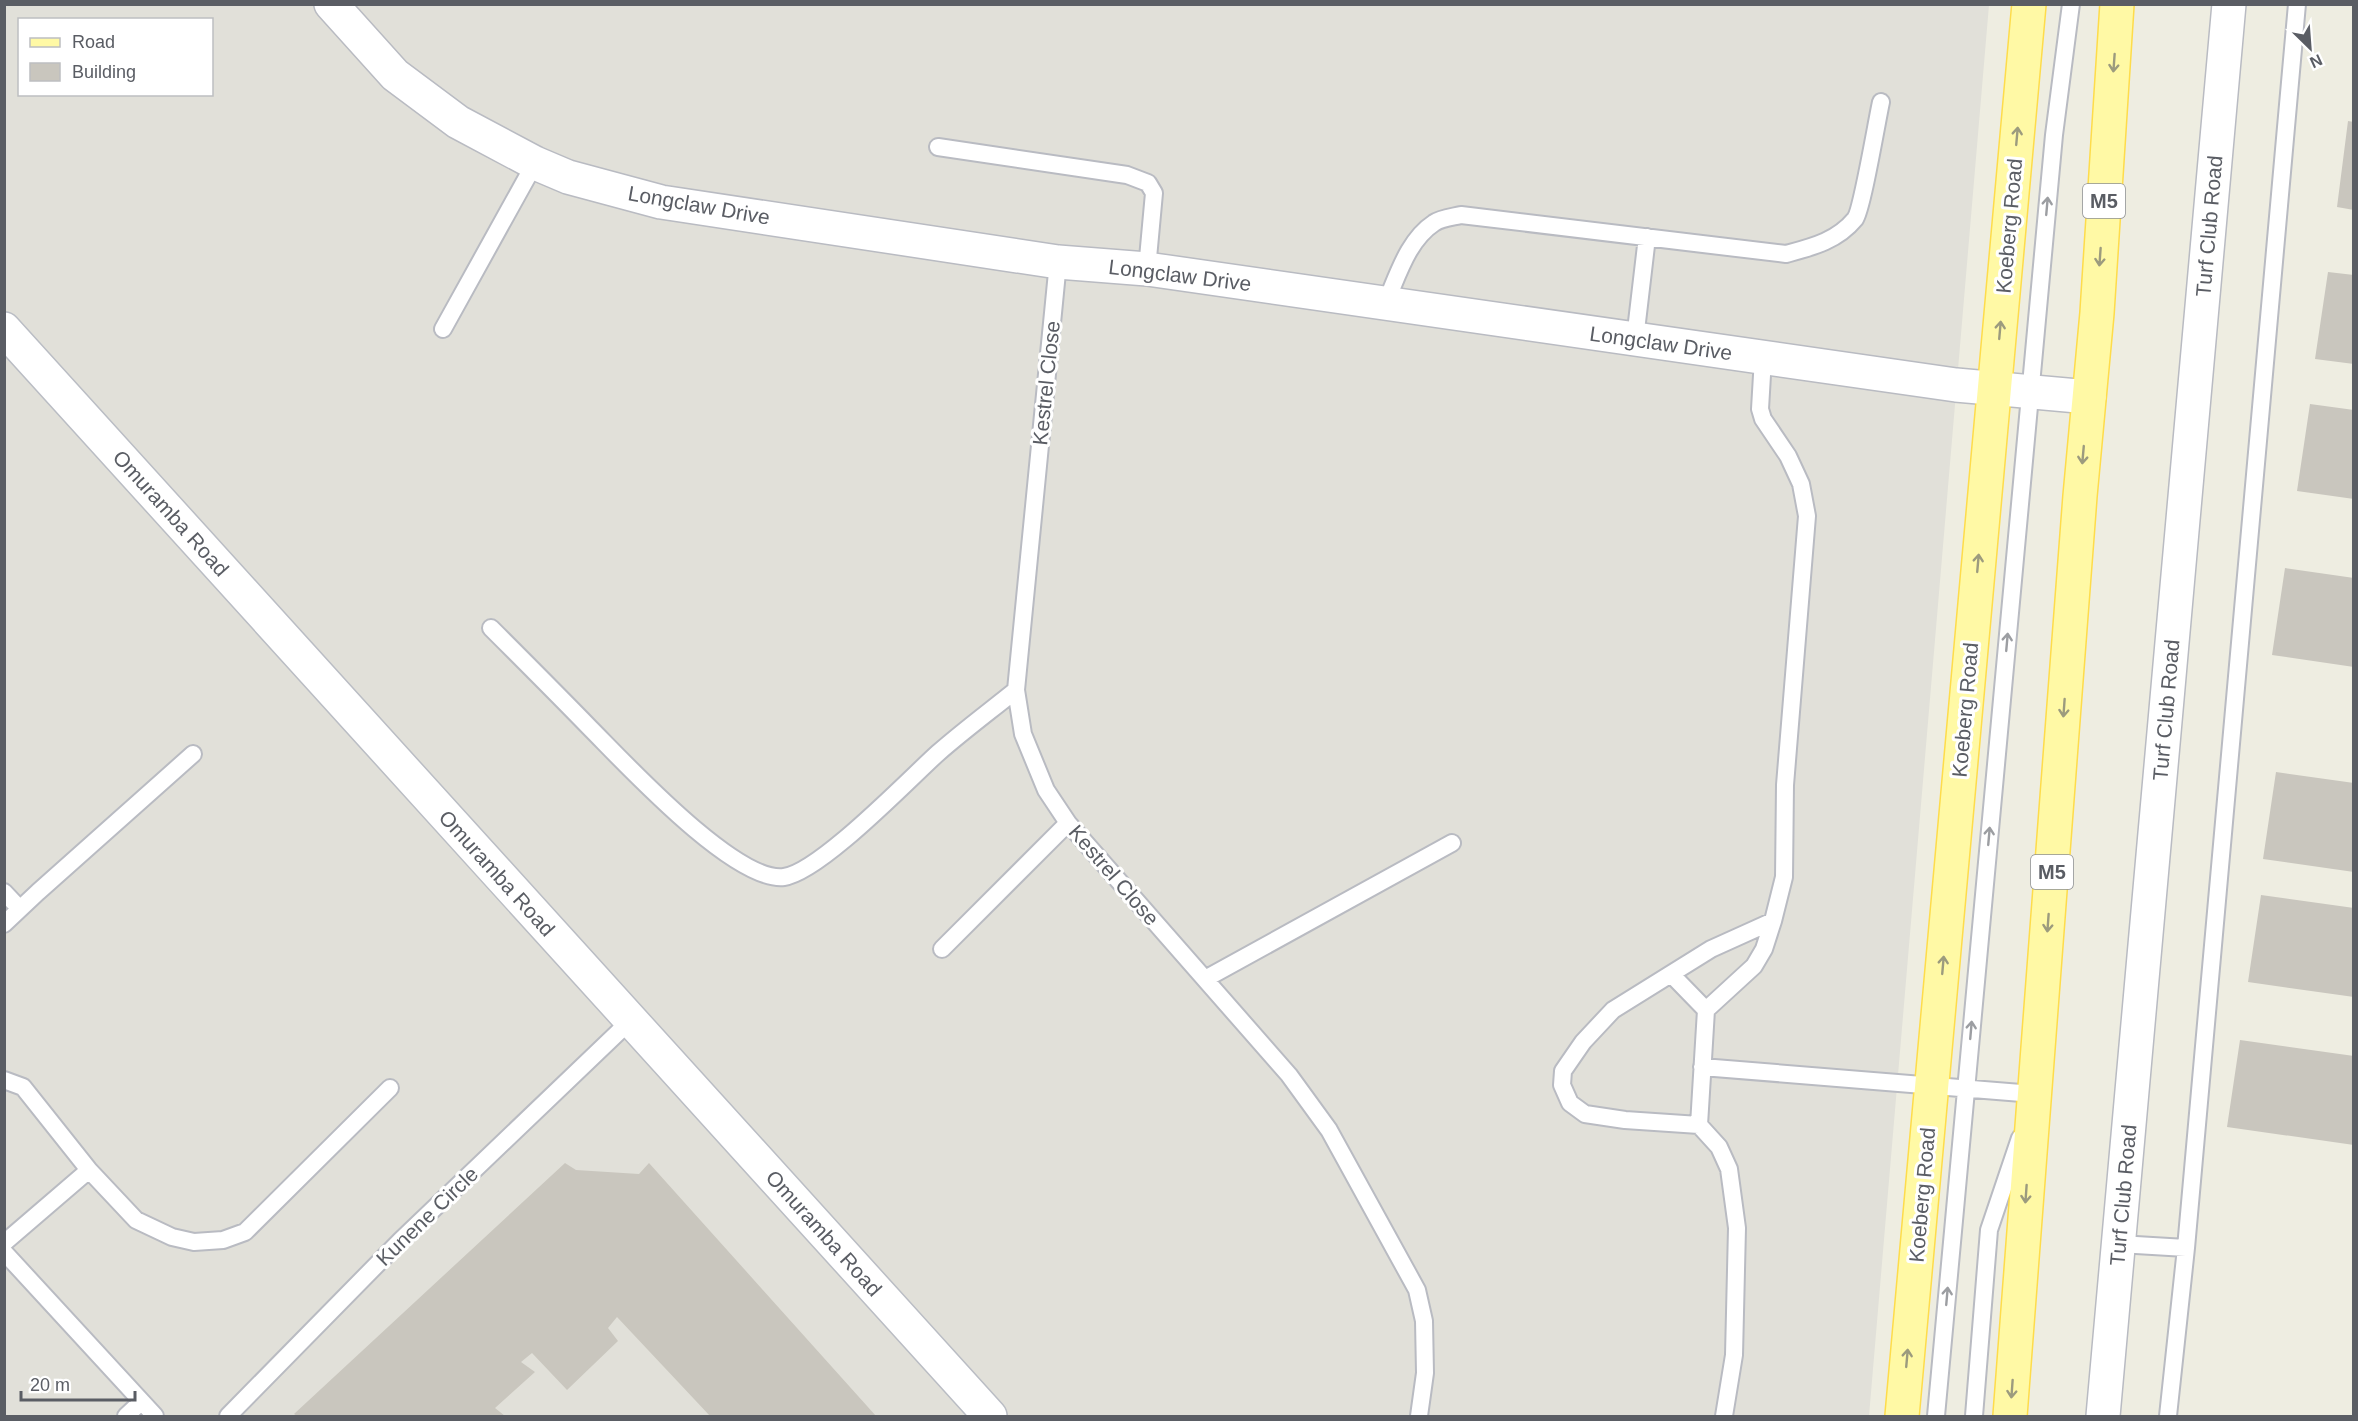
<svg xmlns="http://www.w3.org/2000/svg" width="2358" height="1421" font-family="Helvetica,sans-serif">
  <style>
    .industrial { fill: #e1e0d9; fill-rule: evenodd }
    .building { fill: #c9c6be }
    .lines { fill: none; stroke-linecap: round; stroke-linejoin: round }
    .service-casing { stroke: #b9bbc2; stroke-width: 20 }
    .minor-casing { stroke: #b9bbc2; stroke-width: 36 }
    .secondary-casing { stroke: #babdc4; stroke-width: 36 }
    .primary-casing { stroke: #fedc4b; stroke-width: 36 }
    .service { stroke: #fff; stroke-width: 16 }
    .minor { stroke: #fff; stroke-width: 33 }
    .secondary { stroke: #fff; stroke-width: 33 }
    .primary { stroke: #fff9a5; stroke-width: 33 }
    .oneway { stroke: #9c9b7e }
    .oneway2 { stroke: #9c9ea2 }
    .labels { text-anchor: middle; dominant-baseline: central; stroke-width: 6; stroke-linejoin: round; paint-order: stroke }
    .shield { fill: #fff; stroke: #8c8e92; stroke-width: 1.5 }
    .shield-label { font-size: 20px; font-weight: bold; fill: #5a5d64 }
    .street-label { font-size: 21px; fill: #5a5d64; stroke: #fff }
  </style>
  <rect width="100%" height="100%" fill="#eeede1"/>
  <path class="industrial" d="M5 5H1989L1869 1416H5ZM20 20H212V94H20Z"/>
  <path class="building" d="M2348 121 2354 122V210L2337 207Z
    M2328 272 2354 275V364L2315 359Z
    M2310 404 2354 410V499L2297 491Z
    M2285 568 2354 578V667L2272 655Z
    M2276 772 2354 783V872L2263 859Z
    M2261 895 2354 908V997L2248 982Z
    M2240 1040 2354 1056V1145L2227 1127Z
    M565 1163 576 1170 639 1174 649 1163 876 1416H710L617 1317 608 1328 618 1341 567 1390 532 1353 521 1362 535 1372 495 1408 505 1416H297L294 1414Z"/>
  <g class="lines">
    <defs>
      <path id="service" d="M938 147 1127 175 1148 183 1154 193 1147 269
        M1058 262 1016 690 1023 734 1046 790 1068 823 1289 1075 1329 1130 1417 1290 1424 1321 1425 1373 1419 1416
        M1386 302C1398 275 1408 240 1434 223 1441 218 1453 217 1461 215L1786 254C1812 247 1837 241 1855 219 1862 210 1877 120 1881 102
        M443 329 535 163
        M1635 339 1647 237
        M491 628C524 661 557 694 590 728 624 762 735 883 784 877 820 872 908 780 938 753 963 731 990 711 1016 690
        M4 892 20 909
        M4 924 38 892 193 754
        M942 949 1068 823
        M1671 974 1706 1010
        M1205 979 1452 843
        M1702 1067 2034 1094 2032 1099
        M4 1080 23 1087 89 1170 136 1220 172 1237 194 1242 223 1240 245 1232 390 1088
        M1699 1125 1625 1120 1585 1114 1570 1103 1562 1085 1563 1071 1583 1042 1613 1010 1711 949 1773 921
        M4 1243 89 1170
        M2119 1244 2186 1248 2297 4
        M4 1252 155 1416
        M126 1416 141 1402
        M228 1416 400 1241 630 1021
        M1724 1416 1734 1355 1737 1228 1729 1169 1719 1147 1699 1125 1706 1010 1754 966 1764 949 1773 921 1784 877 1785 785 1807 516 1801 484 1788 456 1763 419 1760 409 1763 358
        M1936 1416 2054 135 2071 4
        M1974 1416 1989 1230 2020 1138
        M2168 1416 2186 1248"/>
      <path id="minor" d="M331 4 395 75 458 122 535 163 568 177 661 202 1058 262 1147 269 1956 385 2089 397
        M2103 1416 2229 4"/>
      <path id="secondary" d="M4 329 990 1416"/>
      <path id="primary" d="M1902 1416 2029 4
        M2010 1416 2080 496 2097 313 2117 4"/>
    </defs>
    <use href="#service" class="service-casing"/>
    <use href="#minor" class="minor-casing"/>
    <use href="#secondary" class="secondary-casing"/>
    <use href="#primary" class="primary-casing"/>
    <use href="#service" class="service"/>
    <use href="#minor" class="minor"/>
    <use href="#secondary" class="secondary"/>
    <use href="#primary" class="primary"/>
  </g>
  <defs><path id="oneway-shaft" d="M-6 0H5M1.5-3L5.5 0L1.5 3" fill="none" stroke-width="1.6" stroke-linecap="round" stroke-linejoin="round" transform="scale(1.5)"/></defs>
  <g class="oneway">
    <use href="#oneway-shaft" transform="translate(2114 63) rotate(94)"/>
    <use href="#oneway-shaft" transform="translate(2017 136) rotate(-85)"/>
    <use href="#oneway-shaft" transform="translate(2100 257) rotate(94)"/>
    <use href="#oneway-shaft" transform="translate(2000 330) rotate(-85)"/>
    <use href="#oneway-shaft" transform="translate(2083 455) rotate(95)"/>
    <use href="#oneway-shaft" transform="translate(1978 563) rotate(-85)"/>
    <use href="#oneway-shaft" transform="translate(2064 708) rotate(94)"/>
    <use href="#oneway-shaft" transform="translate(2048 923) rotate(94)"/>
    <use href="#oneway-shaft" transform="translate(1943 965) rotate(-85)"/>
    <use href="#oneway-shaft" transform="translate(2026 1194) rotate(94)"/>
    <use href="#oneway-shaft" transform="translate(1907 1358) rotate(-85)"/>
    <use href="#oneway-shaft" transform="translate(2012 1389) rotate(94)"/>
  </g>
  <g class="oneway2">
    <use href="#oneway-shaft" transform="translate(2047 206) rotate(-85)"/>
    <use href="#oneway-shaft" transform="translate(2007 642) rotate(-85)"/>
    <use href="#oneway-shaft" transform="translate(1989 836) rotate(-85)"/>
    <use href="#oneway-shaft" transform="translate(1971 1030) rotate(-85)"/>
    <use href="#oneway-shaft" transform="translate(1947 1296) rotate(-85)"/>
  </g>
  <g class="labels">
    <g class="shield">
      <rect x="2083" y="184" width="42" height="34" rx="4.5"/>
      <rect x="2031" y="855" width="42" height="34" rx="4.5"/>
    </g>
    <g class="shield-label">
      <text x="2104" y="201">M5</text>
      <text x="2052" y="872">M5</text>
    </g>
    <g class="street-label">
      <text transform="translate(699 205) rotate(10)">Longclaw Drive</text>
      <text transform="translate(2009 226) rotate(-85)">Koeberg Road</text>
      <text transform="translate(2209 226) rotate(-85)">Turf Club Road</text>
      <text transform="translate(1180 275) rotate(7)">Longclaw Drive</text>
      <text transform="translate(1661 343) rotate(8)">Longclaw Drive</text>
      <text transform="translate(1046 383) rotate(-84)">Kestrel Close</text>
      <text transform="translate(171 513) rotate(48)">Omuramba Road</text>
      <text transform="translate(1965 710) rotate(-85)">Koeberg Road</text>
      <text transform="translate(2166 710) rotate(-85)">Turf Club Road</text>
      <text transform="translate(497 873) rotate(48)">Omuramba Road</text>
      <text transform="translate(1114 875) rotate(49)">Kestrel Close</text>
      <text transform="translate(1922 1195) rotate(-85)">Koeberg Road</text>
      <text transform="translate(2123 1195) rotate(-85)">Turf Club Road</text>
      <text transform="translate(427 1216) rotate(-44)">Kunene Circle</text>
      <text transform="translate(824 1233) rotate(48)">Omuramba Road</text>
    </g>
  </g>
  <rect width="2358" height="1421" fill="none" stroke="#5a5d64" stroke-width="12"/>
  <rect x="18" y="18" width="195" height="78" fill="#ffffff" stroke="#bdbec1" stroke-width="1.5"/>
  <rect x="30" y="38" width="30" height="9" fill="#fff9a5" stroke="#bdbec1" stroke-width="1.5"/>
  <text x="72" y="48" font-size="18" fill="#5a5d64">Road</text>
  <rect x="30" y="63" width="30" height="18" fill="#c9c6be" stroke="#bdbec1" stroke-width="1.5"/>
  <text x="72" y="78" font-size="18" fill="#5a5d64">Building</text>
  <g transform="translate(2310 48) rotate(155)" stroke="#ffffff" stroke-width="4.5" paint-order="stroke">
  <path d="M0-4.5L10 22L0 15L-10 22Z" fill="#5a5d64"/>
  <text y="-9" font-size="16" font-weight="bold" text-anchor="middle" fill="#5a5d64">N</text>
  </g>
  <path d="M21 1391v9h114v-9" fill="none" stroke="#5a5d64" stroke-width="3"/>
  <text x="30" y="1391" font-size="18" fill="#5a5d64" stroke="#ffffff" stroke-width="4.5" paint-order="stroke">20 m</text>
</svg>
